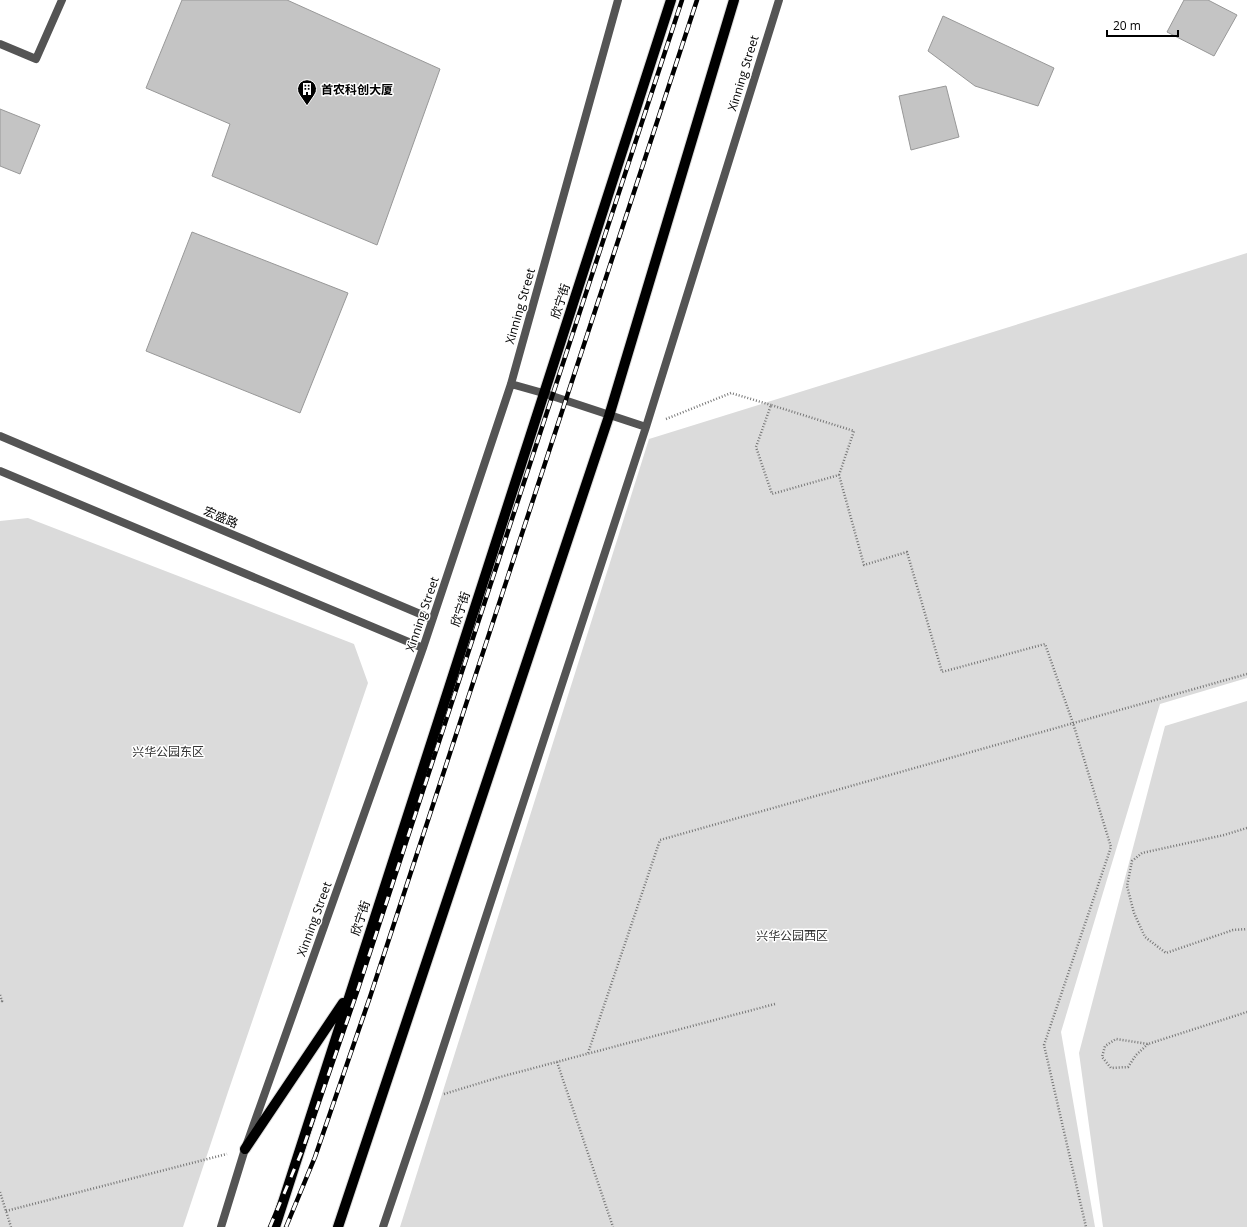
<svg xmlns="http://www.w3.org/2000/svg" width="1247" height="1227" font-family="'Open Sans','Noto Sans SC',sans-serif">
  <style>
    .green { fill: #dbdbdb }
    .building { fill: #c4c4c4; stroke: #989898 }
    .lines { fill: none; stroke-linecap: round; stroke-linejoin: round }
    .primary-casing { stroke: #dbdbdb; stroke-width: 12 }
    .path { stroke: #767676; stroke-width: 2.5; stroke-dasharray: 1 2; stroke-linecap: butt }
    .minor { stroke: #545454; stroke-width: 8 }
    .tertiary { stroke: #545454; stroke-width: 8 }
    .primary { stroke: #000; stroke-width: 10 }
    .rail-casing { stroke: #000; stroke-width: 4.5 }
    .rail { stroke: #fff; stroke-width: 3; stroke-dasharray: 9; stroke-linecap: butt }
    .labels { text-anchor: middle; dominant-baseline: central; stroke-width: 3; stroke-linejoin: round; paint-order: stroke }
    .street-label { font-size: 12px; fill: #000; stroke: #fff }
    .poi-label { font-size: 12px; font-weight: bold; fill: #000; stroke: #fff; text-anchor: start }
    .park-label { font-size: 12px; fill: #323232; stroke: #fff }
  </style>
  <rect width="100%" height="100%" fill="#fff"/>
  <path class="green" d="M1247 253V678L1160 704 1061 1032 1095 1227H400L649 439Z
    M28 518 354 644 368 683 228 1092 183 1227H0V521Z
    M1247 701V1227H1103L1079 1053 1165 726Z"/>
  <path class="building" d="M182 0H287L440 69 377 245 212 176 230 124 146 88Z
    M1184 0H1208L1237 15 1214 56 1167 32Z
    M943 16 1054 68 1038 106 975 86 928 51Z
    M946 86 959 137 911 150 899 96Z
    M0 109 40 125 20 174 0 166Z
    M192 232 348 293 300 413 146 351Z"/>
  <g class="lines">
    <defs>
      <path id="primary" d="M245 1149 343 1003
        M275 1227 671 0
        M338 1227 609 416 734 0"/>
    </defs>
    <use href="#primary" class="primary-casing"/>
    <path class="path" d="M666 419 731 393 771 405
      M839 475 854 431 771 405 756 447 772 494 839 475 864 565 907 552 942 672 1045 644 1073 723 1111 847 1044 1045 1086 1227
      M1247 828 1224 835 1142 853 1132 861 1127 886 1134 913 1145 937 1166 953 1233 930 1247 929
      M0 995 2 1001H0
      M1148 1044 1136 1055 1128 1067 1111 1068 1102 1057 1105 1046 1116 1039 1148 1044 1247 1012
      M588 1053 660 840 1247 674
      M557 1062 613 1227
      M444 1094 500 1077 775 1004
      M0 1192 11 1227
      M6 1211 227 1154"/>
    <path class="minor" d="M0 44 36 59 62 0"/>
    <path class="tertiary" d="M511 384 543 393 646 427
      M0 436 432 619
      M0 471 423 648
      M221 1227 245 1149 423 648 511 384 618 0
      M383 1227 426 1100 646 427 779 0"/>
    <use href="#primary" class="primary"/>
    <defs>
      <path id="rail" d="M270 1227 302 1151 357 992 682 0
        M286 1227 315 1157 370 997 697 0"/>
    </defs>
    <use href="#rail" class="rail-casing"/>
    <use href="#rail" class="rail"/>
  </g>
  <defs>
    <symbol id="building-pin" viewBox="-11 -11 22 30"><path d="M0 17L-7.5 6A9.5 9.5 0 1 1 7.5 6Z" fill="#000" stroke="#fff"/><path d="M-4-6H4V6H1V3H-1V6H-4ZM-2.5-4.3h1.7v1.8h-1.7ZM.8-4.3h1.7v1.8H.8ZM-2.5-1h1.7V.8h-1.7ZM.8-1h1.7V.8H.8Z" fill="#fff"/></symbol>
  </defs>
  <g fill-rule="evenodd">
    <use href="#building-pin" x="296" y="78" width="22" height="30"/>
  </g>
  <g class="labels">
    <g class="street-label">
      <text transform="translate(743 73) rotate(-73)">Xinning Street</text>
      <text transform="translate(560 301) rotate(-72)">欣宁街</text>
      <text transform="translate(520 306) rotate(-74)">Xinning Street</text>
      <text transform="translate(221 517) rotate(23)">宏盛路</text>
      <text transform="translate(460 609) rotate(-72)">欣宁街</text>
      <text transform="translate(422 614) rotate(-71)">Xinning Street</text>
      <text transform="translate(360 918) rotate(-72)">欣宁街</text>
      <text transform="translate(314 919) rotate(-70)">Xinning Street</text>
    </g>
    <g class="poi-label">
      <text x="321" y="89">首农科创大厦</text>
    </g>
    <g class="park-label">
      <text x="168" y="751">兴华公园东区</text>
      <text x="792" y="935">兴华公园西区</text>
    </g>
  </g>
  <path d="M1107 30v6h71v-6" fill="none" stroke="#000000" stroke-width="2"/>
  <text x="1113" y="30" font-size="12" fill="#000000" stroke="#ffffff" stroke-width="3" paint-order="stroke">20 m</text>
</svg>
